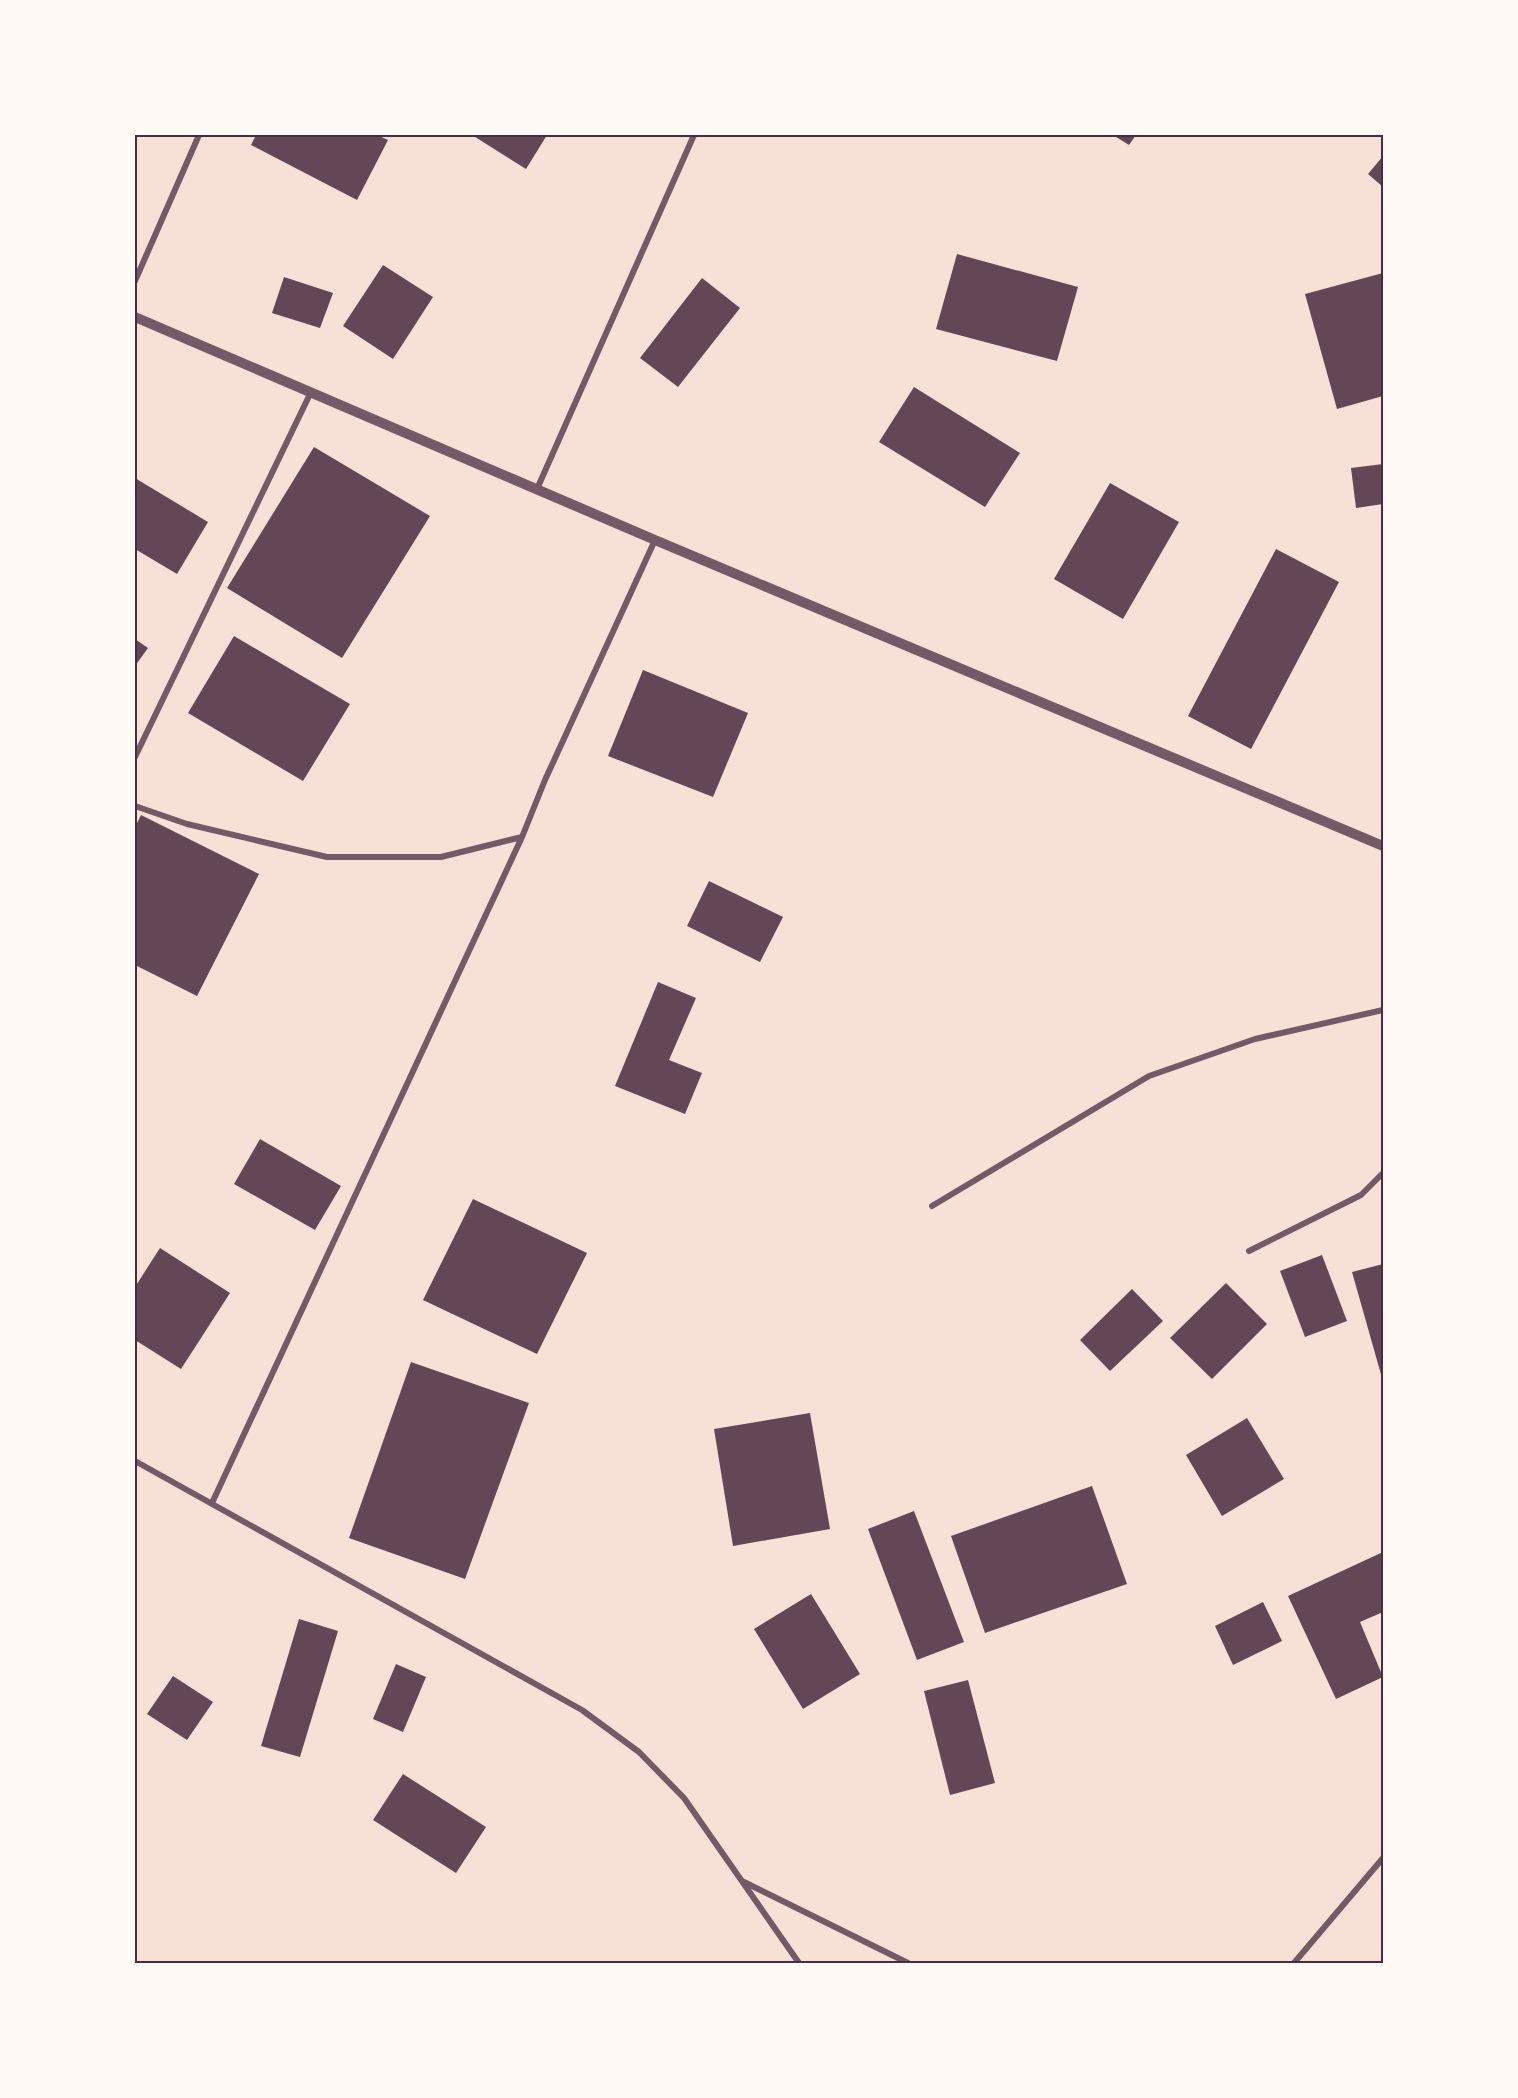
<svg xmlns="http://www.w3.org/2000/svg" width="1518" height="2098" font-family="'Libre Baskerville',serif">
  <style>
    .building { fill: #644757 }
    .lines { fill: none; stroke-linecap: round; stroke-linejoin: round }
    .minor { stroke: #755966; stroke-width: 6 }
    .tertiary { stroke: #755966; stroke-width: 10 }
    .neatline { fill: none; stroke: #4a2c40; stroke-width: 2 }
  </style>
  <rect width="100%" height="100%" fill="#f7e1d7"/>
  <path class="building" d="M256 135H377L388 140 357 200 251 145Z
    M472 135H547L526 169Z
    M1113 135H1136L1129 145Z
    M1383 156V187L1368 174Z
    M957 254 1078 287 1057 361 936 329Z
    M383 265 433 297 393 359 343 326Z
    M1383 273V396L1337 409 1305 294Z
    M284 277 333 293 320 328 272 313Z
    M702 278 740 308 678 387 640 358Z
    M914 387 1020 453 985 507 879 442Z
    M314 447 430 516 342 658 227 588Z
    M1383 464V504L1356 508 1351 468Z
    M135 478 208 522 177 574 135 549Z
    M1110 483 1179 522 1123 619 1054 579Z
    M1276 549 1339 582 1251 749 1188 716Z
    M234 636 350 704 303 781 188 713Z
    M135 639 148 648 135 666Z
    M643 670 748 713 713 797 608 756Z
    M141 815 259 874 197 996 135 965V827Z
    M709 881 783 917 760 962 687 926Z
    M658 982 696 998 669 1060 702 1073 685 1114 615 1086Z
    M260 1139 341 1186 315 1230 234 1184Z
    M473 1199 587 1253 537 1354 423 1300Z
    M160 1248 230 1293 181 1369 135 1340V1287Z
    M1322 1255 1347 1321 1305 1337 1280 1271Z
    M1383 1264V1378H1382L1352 1272Z
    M1226 1283 1267 1324 1212 1379 1170 1338Z
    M1132 1289 1163 1321 1110 1371 1080 1340Z
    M411 1362 529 1403 465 1579 349 1538Z
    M810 1413 830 1529 733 1546 714 1429Z
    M1247 1418 1284 1479 1222 1516 1186 1455Z
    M1092 1486 1127 1584 985 1633 951 1536Z
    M914 1511 964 1642 917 1660 868 1529Z
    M1383 1552V1612L1360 1622 1383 1677 1336 1699 1288 1596Z
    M811 1594 860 1674 803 1709 754 1629Z
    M1263 1602 1282 1641 1233 1665 1215 1626Z
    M299 1619 338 1631 300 1757 261 1746Z
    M396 1664 426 1677 403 1732 373 1719Z
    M173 1676 213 1702 187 1740 147 1714Z
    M968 1680 995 1783 950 1795 924 1691Z
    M403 1774 486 1827 456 1873 373 1820Z"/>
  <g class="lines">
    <path class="minor" d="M135 281 199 135
      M537 489 694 135
      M135 757 311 392
      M135 806 187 824 327 857H441L522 837
      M932 1206 1149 1076 1255 1039 1383 1010
      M1249 1251 1361 1195 1383 1173
      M135 1461 582 1710 639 1752 684 1798 799 1963
      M212 1503 522 837 545 780 655 540
      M744 1882 908 1963
      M1294 1963 1383 1858"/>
    <path class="tertiary" d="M135 317 655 540 1383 846"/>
  </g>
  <rect width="1518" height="2098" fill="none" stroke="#fffaf5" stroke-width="273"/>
  <rect x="136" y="136" width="1246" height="1826" class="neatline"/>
</svg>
